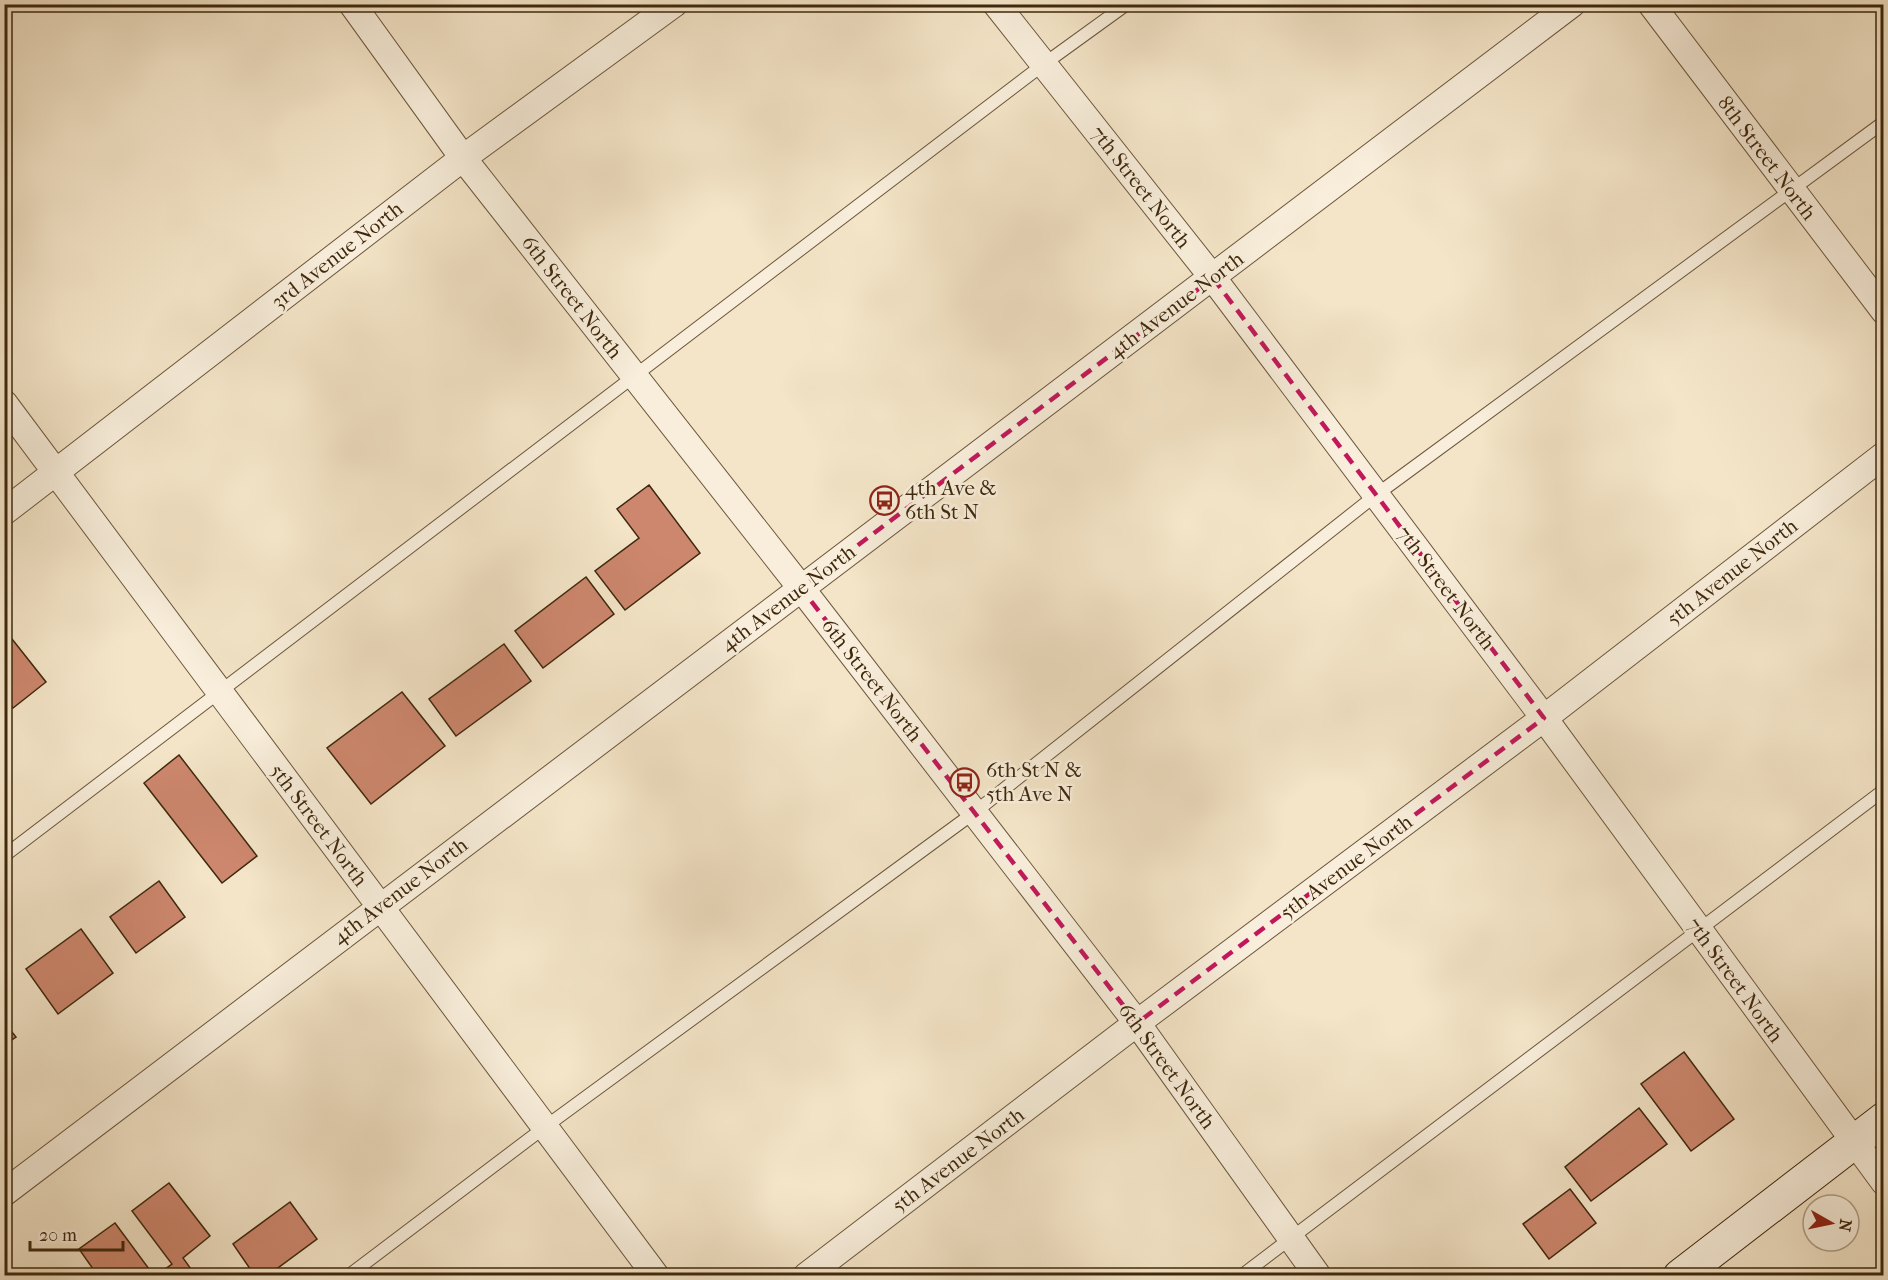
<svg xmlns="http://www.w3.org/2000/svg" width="1888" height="1280" font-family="'IM FELL French Canon',serif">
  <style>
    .building { fill: #cd876e; stroke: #3e280d; stroke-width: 1.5 }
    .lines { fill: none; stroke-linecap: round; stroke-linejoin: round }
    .lane-casing { stroke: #6c573c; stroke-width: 14 }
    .street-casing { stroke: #6c573c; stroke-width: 28 }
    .secondary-casing { stroke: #3e280d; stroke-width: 35 }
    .lane { stroke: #f8eedb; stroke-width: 12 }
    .street { stroke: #f8eedb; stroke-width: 26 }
    .secondary { stroke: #f8eedb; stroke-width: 33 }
    .marked { fill: none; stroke: #c2185b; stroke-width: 4.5; stroke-dasharray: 12 8; stroke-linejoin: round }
    .labels { text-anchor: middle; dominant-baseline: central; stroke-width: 5; stroke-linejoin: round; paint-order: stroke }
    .street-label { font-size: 21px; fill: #3e280d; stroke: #f8eedb }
    .poi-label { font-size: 21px; fill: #3e280d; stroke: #f8eedb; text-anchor: start }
  </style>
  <rect width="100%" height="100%" fill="#f4e5c8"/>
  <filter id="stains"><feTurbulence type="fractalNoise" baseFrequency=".00333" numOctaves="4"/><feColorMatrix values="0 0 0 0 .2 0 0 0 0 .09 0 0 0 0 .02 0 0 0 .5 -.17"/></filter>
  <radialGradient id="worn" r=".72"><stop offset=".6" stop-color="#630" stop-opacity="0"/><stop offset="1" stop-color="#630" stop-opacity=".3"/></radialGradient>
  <path class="building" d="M649 485 700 553 625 610 595 571 639 538 617 509Z
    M586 577 614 614 543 668 515 631Z
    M12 639 46 682 13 708 4 698V644Z
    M504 644 531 681 456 736 429 699Z
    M402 692 445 746 371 804 327 748Z
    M179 755 257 856 222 883 144 783Z
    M159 881 185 917 136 953 110 917Z
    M81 929 113 973 58 1014 26 969Z
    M4 1022 16 1037 4 1045Z
    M1684 1052 1734 1119 1691 1151 1641 1084Z
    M1639 1108 1667 1144 1591 1201 1565 1167Z
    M169 1183 210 1236 183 1258 196 1276H163L161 1272 172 1264 132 1211Z
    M1570 1189 1596 1223 1549 1259 1523 1224Z
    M290 1202 317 1239 267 1276H255L233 1244Z
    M115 1223 152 1273 149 1276H98L79 1249Z"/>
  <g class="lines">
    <defs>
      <path id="lane" d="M4 856 1044 64 1127 4
        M348 1276 545 1127 975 812 1376 495 1884 122
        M1241 1276 1884 790"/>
      <path id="street" d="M352 4 463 158 801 588 1137 1023 1318 1276
        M996 4 1213 278 1544 718 1884 1182
        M1651 4 1884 311
        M4 403 656 1276
        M4 512 463 158 674 4
        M4 1193 1572 4
        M806 1276 1137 1023 1544 718 1884 455"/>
      <path id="secondary" d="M1680 1276 1884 1119"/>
    </defs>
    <use href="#lane" class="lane-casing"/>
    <use href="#street" class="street-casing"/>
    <use href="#secondary" class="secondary-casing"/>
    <use href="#lane" class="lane"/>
    <use href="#street" class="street"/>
    <use href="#secondary" class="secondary"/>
  </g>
  <path class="marked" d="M1213 278 1544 718 1137 1023 801 588Z"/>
  <defs>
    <symbol id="bus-ring" viewBox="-11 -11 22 22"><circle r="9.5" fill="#f8eedb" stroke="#8f2418" stroke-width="1.5"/><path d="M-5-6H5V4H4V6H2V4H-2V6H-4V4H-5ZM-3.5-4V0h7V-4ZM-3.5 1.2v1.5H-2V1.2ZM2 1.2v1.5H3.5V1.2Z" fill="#8f2418"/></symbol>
  </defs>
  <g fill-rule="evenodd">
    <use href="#bus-ring" x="868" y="484" width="33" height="33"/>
    <use href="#bus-ring" x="948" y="766" width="33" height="33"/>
  </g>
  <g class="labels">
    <g class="street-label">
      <text transform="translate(1767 158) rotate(53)">8th Street North</text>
      <text transform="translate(1141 187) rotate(52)">7th Street North</text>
      <text transform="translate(337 255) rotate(-38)">3rd Avenue North</text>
      <text transform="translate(572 297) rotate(52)">6th Street North</text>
      <text transform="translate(1176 305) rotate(-37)">4th Avenue North</text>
      <text transform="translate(1732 572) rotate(-38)">5th Avenue North</text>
      <text transform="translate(1446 588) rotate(53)">7th Street North</text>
      <text transform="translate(788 598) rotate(-37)">4th Avenue North</text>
      <text transform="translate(872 680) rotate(52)">6th Street North</text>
      <text transform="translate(319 825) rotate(53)">5th Street North</text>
      <text transform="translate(1346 867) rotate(-37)">5th Avenue North</text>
      <text transform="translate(400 891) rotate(-37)">4th Avenue North</text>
      <text transform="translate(1735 980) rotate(54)">7th Street North</text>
      <text transform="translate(1167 1066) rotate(54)">6th Street North</text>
      <text transform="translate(958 1160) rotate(-37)">5th Avenue North</text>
    </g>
    <g class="poi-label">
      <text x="905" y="488">4th Ave &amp;<tspan x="905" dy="24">6th St N</tspan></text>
      <text x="986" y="770">6th St N &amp;<tspan x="986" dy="24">5th Ave N</tspan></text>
    </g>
  </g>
  <rect width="1888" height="1280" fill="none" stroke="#f4e5c8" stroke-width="24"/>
  <rect x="6" y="6" width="1876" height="1268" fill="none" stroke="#3e280d" stroke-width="3"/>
  <rect x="12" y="12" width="1864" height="1256" fill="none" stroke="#3e280d" stroke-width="1.5"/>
  <g transform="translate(1831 1223) rotate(99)"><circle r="28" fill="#f8eedb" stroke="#ae9f89" stroke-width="1.5"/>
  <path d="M0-4.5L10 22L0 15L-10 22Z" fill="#8f2418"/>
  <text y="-9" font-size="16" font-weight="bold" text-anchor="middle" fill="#3e280d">N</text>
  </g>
  <path d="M30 1241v9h93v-9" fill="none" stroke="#3e280d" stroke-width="3"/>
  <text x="39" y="1241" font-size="18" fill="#3e280d" stroke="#f8eedb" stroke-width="4.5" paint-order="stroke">20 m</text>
  <rect width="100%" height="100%" filter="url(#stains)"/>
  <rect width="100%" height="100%" fill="url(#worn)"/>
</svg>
